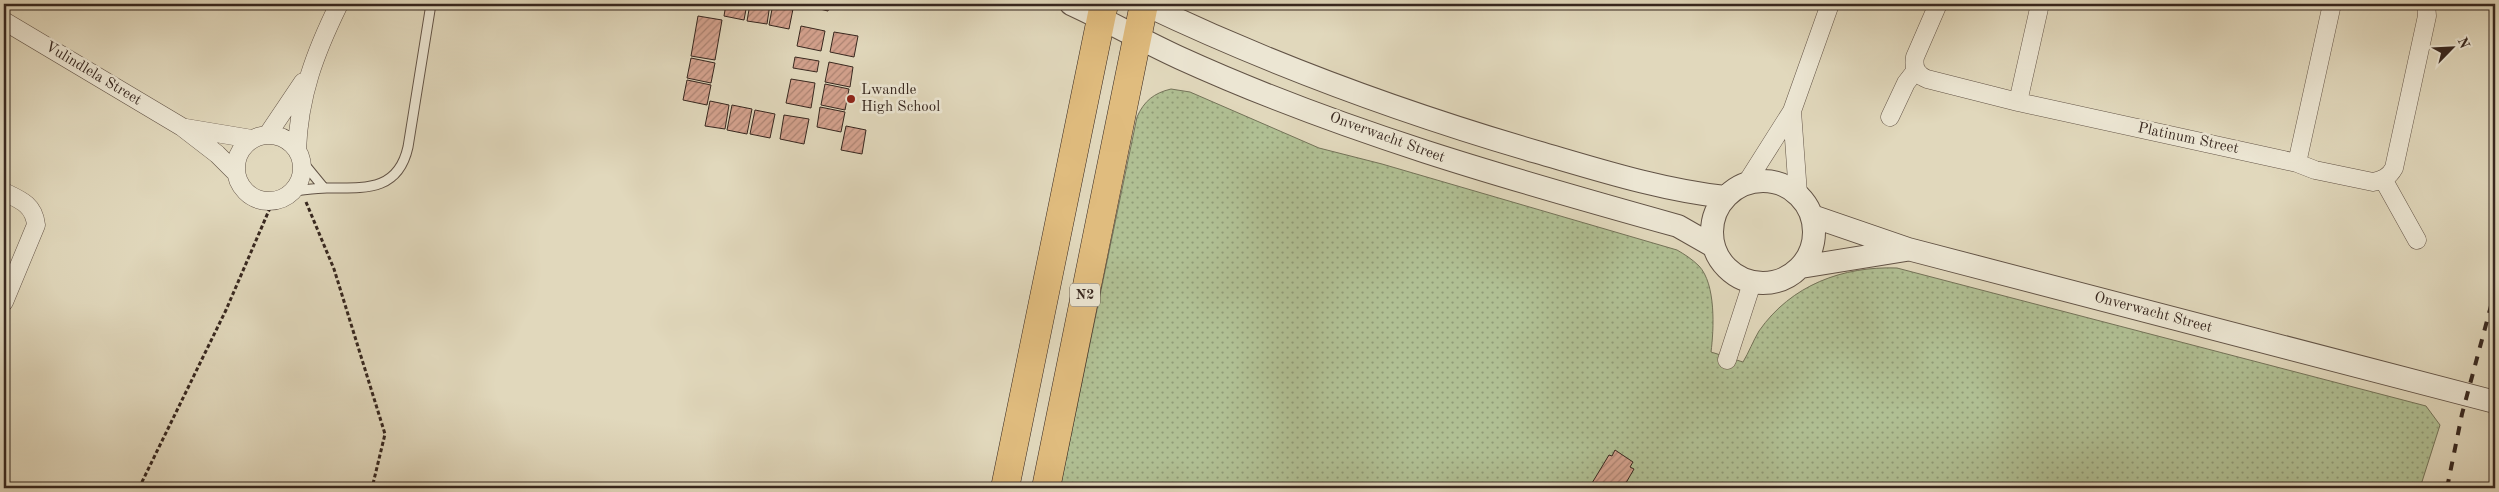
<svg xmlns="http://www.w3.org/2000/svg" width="2499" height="492" font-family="'Old Standard TT',serif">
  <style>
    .grass { fill: url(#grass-dots); stroke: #747359 }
    .building { fill: url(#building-hatch); stroke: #37271f }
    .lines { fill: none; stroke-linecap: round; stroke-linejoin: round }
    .service-casing { stroke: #625346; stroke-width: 11 }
    .minor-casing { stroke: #625346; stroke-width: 19 }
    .tertiary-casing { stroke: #625346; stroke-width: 24 }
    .trunk-casing { stroke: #37271f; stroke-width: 29 }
    .path { stroke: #37271f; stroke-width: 3; stroke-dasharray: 4 2.5; stroke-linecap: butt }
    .service { stroke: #ece6d3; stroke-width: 9 }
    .minor { stroke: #ece6d3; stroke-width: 18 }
    .tertiary { stroke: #ece6d3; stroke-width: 22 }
    .trunk { stroke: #e0bc7e; stroke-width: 28 }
    .rail { stroke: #37271f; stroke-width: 4; stroke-dasharray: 9 9; stroke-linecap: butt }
    .poi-dot { fill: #8f2418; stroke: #ece6d3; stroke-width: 2 }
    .labels { text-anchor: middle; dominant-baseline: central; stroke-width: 5; stroke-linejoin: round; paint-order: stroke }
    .shield { fill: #ece6d3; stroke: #6d6055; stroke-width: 1 }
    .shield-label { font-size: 14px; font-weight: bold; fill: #37271f }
    .street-label { font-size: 15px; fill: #37271f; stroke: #ece6d3 }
    .poi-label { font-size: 15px; fill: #37271f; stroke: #ece6d3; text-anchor: start }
  </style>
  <defs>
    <pattern id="grass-dots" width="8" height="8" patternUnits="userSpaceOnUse" patternTransform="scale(1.25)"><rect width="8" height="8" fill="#b0bf93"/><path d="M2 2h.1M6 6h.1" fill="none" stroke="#909b77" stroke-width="1.8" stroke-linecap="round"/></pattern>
    <pattern id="building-hatch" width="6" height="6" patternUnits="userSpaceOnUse" patternTransform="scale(1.25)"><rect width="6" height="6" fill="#d4a28e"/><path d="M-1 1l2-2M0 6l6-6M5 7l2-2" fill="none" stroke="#ad8473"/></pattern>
  </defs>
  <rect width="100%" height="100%" fill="#e1d8bc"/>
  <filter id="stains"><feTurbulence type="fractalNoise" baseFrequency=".004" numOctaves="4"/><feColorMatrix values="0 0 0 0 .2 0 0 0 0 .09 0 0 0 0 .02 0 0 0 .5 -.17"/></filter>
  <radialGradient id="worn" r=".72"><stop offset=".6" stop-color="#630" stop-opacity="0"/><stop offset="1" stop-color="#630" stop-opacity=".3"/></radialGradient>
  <path class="grass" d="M1171 89 1190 92 1319 148 1382 164 1677 250C1684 254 1692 259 1699 266 1716 284 1714 329 1711 352L1743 362C1749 352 1753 341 1759 331 1791 285 1843 266 1897 268L2426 406 2440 425 2420 488H1060L1137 117C1144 101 1154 93 1171 89Z"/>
  <path class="building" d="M726 4H747L744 20 724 16Z
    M750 4H770L767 24 747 21Z
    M773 4H794L789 29 769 25Z
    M817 4H830L828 11 816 8Z
    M698 16 722 20 715 60 691 56Z
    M801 26 825 31 821 51 797 46Z
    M834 32 858 36 854 57 830 52Z
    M795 57 819 61 817 72 793 68Z
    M691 58 715 63 711 83 687 78Z
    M829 62 853 67 850 87 825 82Z
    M791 79 815 83 811 108 786 103Z
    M687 80 711 85 707 105 683 100Z
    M825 84 849 89 845 110 821 105Z
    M710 101 729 105 725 129 705 126Z
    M732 105 752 109 747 134 727 130Z
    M820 107 845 112 841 132 817 127Z
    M755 110 775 114 770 138 750 134Z
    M784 115 809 119 804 144 780 139Z
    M846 126 866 130 862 154 841 150Z
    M1615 450 1633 462 1630 467 1634 469 1623 488H1589L1609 455 1612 456Z"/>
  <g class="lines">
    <defs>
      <path id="service" d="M301 160 324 188
        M292 191C304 190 316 188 327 188 364 188 398 192 408 147L431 4"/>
      <path id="minor" d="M1938 4 1915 57C1913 68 1917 75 1927 79L2018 102
        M2040 4 2018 102 2297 163 2332 4
        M4 21 182 127 217 154 235 172
        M1792 111 1798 194
        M1890 117 1906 83 1916 70
        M186 128 252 139
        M268 134 303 82
        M236 168a33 33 0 1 1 66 0a33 33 0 1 1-66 0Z
        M297 150C299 95 315 53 339 4
        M2297 163 2315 170 2373 182C2383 180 2389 177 2394 168L2427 16 2426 4
        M2383 179 2417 240
        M1747 182 1792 111 1830 4
        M4 192C21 200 34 205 36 225L4 302
        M1727 360 1752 283"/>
      <path id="tertiary" d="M1071 4C1108 21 1143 41 1180 58 1340 131 1509 179 1678 226L1713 246
        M1144 4C1270 64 1403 113 1537 152 1599 170 1661 190 1725 197
        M1712 232a51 51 0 1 1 102 0a51 51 0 1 1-102 0Z
        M1812 216 1908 249 2495 402
        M1801 267 1906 250"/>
      <path id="trunk" d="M1005 488 1104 4
        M1046 488 1144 4"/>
    </defs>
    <use href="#service" class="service-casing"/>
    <use href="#minor" class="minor-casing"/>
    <use href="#tertiary" class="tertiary-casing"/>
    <use href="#trunk" class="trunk-casing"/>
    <path class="path" d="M306 202 334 269 385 434 372 488
      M139 488 226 310 273 201"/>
    <use href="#service" class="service"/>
    <use href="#minor" class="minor"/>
    <use href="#tertiary" class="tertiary"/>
    <use href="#trunk" class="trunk"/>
    <path class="rail" d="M2447 488 2462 414 2495 291"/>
  </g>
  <circle class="poi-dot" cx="851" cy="99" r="5"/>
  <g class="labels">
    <rect class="shield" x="1070" y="283.5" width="30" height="23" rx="4"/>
    <g class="shield-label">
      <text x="1085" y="295">N2</text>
    </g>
    <g class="street-label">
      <text transform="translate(93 74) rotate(31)">Vulindlela Street</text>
      <text transform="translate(1387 138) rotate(20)">Onverwacht Street</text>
      <text transform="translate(2188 139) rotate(12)">Platinum Street</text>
      <text transform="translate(2153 313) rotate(15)">Onverwacht Street</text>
    </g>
    <g class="poi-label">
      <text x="861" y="90">Lwandle<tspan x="861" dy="17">High School</tspan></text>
    </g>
  </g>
  <rect width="2499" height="492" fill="none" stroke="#e1d8bc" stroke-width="20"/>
  <rect x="5" y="5" width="2489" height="482" fill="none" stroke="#37271f" stroke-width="2.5"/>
  <rect x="10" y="10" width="2479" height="472" fill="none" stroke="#37271f"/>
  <g transform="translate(2452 48) rotate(66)" stroke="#ece6d3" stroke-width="4" paint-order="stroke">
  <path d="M0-4L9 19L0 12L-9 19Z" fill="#37271f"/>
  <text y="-8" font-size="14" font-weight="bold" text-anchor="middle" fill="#37271f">N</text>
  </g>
  <rect width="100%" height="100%" filter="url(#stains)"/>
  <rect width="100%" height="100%" fill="url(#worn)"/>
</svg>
